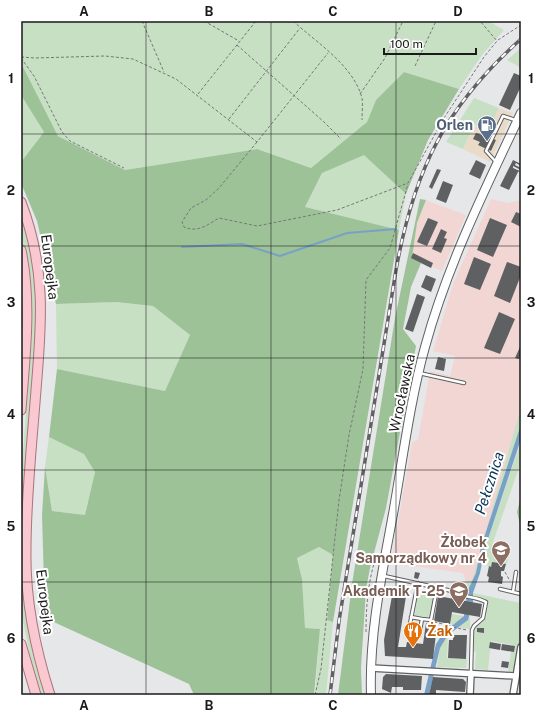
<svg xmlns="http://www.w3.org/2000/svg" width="542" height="716" font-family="'Public Sans',sans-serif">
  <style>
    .commercial { fill: #eadbc8 }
    .industrial { fill: #f1d6d4 }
    .green { fill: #c7dfc3 }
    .forest { fill: #9ec298 }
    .water { fill: #78a1c5 }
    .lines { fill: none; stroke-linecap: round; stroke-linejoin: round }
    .stream { stroke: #78a1c5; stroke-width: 2 }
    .building { fill: #5f6062 }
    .service-casing { stroke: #5f6061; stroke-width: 4.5 }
    .minor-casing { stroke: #5f6061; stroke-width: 8 }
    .secondary-casing { stroke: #5f6061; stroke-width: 10 }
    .primary-casing { stroke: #aa737d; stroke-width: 11 }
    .path { stroke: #767778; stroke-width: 1; stroke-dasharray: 3 2; stroke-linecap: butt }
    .service { stroke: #fff; stroke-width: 2.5 }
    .minor { stroke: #fff; stroke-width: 5.5 }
    .secondary { stroke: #fff; stroke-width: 8 }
    .primary { stroke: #fac8d1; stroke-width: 9 }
    .rail-casing { stroke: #616163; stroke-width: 3.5 }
    .rail { stroke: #fff; stroke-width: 2; stroke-dasharray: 6; stroke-linecap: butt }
    .grid { fill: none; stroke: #1a1a1b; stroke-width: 1; stroke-opacity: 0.55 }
    .labels { text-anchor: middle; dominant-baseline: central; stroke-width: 4; stroke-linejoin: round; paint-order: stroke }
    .service-label { font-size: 14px; font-weight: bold; fill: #4e5e75; stroke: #fff; text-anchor: end }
    .street-label { font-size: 14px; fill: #1a1a1b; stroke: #fff }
    .education-label { font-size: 14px; font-weight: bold; fill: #785e54; stroke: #fff; text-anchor: end }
    .food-label { font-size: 14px; font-weight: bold; fill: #c56008; stroke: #fff; text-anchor: start }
    .water-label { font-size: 15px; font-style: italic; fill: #003154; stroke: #fff }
    .neatline { fill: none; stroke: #1a1a1b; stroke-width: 1.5 }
    .grid-label { font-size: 13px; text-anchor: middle; font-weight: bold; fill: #1a1a1b }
  </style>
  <rect width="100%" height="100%" fill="#e6e7e9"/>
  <path class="commercial" d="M499 108 513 113 490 162 463 149 476 124 488 130Z"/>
  <path class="industrial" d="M491 199 508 203 521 200V407L472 581 466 582 463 573 391 563 412 442 418 440 430 371 450 376 455 356 433 351 453 284Z
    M426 200 466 215 442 271 412 258 417 223Z"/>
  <path class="green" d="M21 21H488L504 30 482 55 459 89 404 72 376 100 367 122 311 168 257 149 125 170 58 136 21 63Z
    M521 48V68L507 60Z
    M21 95 44 132 21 162Z
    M474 98 499 108 488 130 475 124 463 149 446 142Z
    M364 154 406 194 399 230 304 208 322 173Z
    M21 214 34 263 37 321 22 536 47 695H41L31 661 21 611V478L31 348 32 302 28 265 21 235Z
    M116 302 153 306 190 335 165 391 57 369 56 304Z
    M521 407V424L481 547 476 573 468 590 466 582 472 580Z
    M49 437 85 454 95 472 85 515 52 511 45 467Z
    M519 447 521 462 492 545 510 548 507 564 492 562 491 567 487 566 489 559 483 560 485 548Z
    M319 547 333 555 327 620 333 622 326 694H315L320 629 305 628 302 579 297 557Z
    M418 591 434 594 430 618 415 615Z
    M473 593 521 603V633L514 670 508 671 512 645 491 641 488 670 475 669 476 652 473 651C474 631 470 631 486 618L488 604 486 600 473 595Z
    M451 614 464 616 453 626 450 623Z
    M469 617H470V629L458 628 468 620Z
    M416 620C419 624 417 633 415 637H412L413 623Z
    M448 635 447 658 467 659 466 668 437 667 440 648Z"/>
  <path class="forest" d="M21 63 58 136 125 170 257 149 311 168 367 122 376 100 404 72 459 89 428 140 406 194 364 155 322 173 305 207 399 230 333 622 327 620 333 555 319 547 297 558 302 579 305 628 320 629 314 695H194L189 684 45 618 42 515 45 467 52 511 85 515 95 472 84 454 49 437 57 369 165 391 190 335 153 306 116 302 56 304 37 221 21 183V162L44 132 21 95Z
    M420 199 426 200 417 223 412 258 421 263 411 287 403 329 416 346 386 508 370 568 366 589 361 668 362 695H338L352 584 395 318Z
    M521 496V529L517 512Z"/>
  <path class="water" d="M521 424V439L485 548 480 573 473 593V602L468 620 448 635 440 648 429 695H424L436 644 443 633 464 616 467 592 476 573 481 547Z"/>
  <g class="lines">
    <path class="stream" d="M182 247 242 244 280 256 347 233 396 229"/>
  </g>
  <path class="building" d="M514 73 521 76V86L510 110 499 105Z
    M476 133 496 140 491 151 478 145 480 142 473 139Z
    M476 160 486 165 480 179 469 174Z
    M513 160 521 164V166L516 163 515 165 521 168V170L513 166V168L520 171 518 172 509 190 500 186Z
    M437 169 441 170 432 189 429 187Z
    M443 181 453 185 446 203 436 199Z
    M516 212 521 214V227L511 222Z
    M428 218 438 222 427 246 417 242Z
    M490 218 507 225 493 257 477 250Z
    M441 229 447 232 444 238 447 239 441 253 432 249Z
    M413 253 433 263 431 268 411 258Z
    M474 257 491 264 480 290 464 284Z
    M507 262 521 267V275L510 303 494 296Z
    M426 275 436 279 431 292 421 287Z
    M417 294 425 297 413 332 405 329Z
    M499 312 515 319 500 354 484 348Z
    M520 347 521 354 519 359 515 358Z
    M438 357 446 359 444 371 435 369Z
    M492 562 506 564 504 571H501V576L503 577 502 584 488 582 489 577 487 576 489 566 491 567Z
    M415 572 420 573 418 579 414 578Z
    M391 587 407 590 398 647H406L407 642 423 644 426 623 437 626 433 659 385 656 384 640 392 596H390Z
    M438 596 482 604 480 617 452 612 450 624 434 621Z
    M477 628H484V633L477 632Z
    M453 635H467L466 659 448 658 449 640H453Z
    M490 642 501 644 500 650 489 648Z
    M502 644 515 646 514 652 501 650Z
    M502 661 509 662 508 668 501 667Z
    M386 674 422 676 421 690H403V687H392L391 693 382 689 383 677Z
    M433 677 463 679 466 682 465 692 436 690V695H429Z"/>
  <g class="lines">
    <defs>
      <path id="service" d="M497 163 486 151 503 116 515 120
        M419 373 464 383
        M384 576 452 591C462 598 475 596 486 602L483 618 474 626 472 630 471 672
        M418 583 408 634 410 639 415 640 419 636 422 619 431 620 437 588
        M500 589 521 594
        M513 592 516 572
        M411 617 422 619"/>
      <path id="minor" d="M371 668 515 676
        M470 695 471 673
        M513 695 521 647"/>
      <path id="secondary" d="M371 695C369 634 382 574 393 514 403 458 410 401 425 347 447 266 485 189 521 113"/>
      <path id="primary" d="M21 202C46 268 42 321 36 390 32 443 26 496 26 550 25 599 35 648 50 695
        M21 250C32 303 25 356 21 410
        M21 644 36 695"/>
    </defs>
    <use href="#service" class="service-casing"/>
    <use href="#minor" class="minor-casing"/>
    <use href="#secondary" class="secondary-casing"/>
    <use href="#primary" class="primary-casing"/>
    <path class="path" d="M142 21 164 72
      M204 21 239 41
      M293 21C317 43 353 65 362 98 363 104 362 113 362 120
      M498 40 521 25
      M237 45 324 122 341 139
      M21 57 35 58 105 56 133 59 176 79 257 142 328 53
      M21 58 34 76 62 132 70 141 124 168
      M415 66 436 21
      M198 94 256 21
      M360 94 385 58 403 21
      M229 119 300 28
      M257 142 219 188 206 200 191 208 182 222 184 227C198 233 207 225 219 218L257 226 337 210 408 183 444 118 484 57 497 41 480 21
      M505 572 510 581
      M434 622C446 624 456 629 468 630
      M366 632C366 606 368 580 377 554L378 555
      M315 695 321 669 339 500 349 435 363 369 366 280 390 248 408 184"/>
    <use href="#service" class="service"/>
    <use href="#minor" class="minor"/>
    <use href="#secondary" class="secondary"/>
    <use href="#primary" class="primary"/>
    <defs>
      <path id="rail" d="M330 695 339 621 396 270C414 170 445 107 521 39"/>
    </defs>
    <use href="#rail" class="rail-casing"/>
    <use href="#rail" class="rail"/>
  </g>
  <path class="grid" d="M146 21V695M271 21V695M396 21V695M21 134H521M21 246H521M21 358H521M21 470H521M21 582H521"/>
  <defs>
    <symbol id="fuel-pin" viewBox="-11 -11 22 30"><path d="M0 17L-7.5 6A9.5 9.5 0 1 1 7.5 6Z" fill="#5c6f8a" stroke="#fff"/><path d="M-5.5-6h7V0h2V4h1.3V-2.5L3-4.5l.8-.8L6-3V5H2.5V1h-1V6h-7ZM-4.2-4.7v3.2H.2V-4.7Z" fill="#fff"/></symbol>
    <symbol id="school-pin" viewBox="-11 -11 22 30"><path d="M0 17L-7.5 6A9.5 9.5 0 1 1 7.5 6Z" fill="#8d6e63" stroke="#fff"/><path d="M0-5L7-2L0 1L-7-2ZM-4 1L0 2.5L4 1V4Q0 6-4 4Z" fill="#fff"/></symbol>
    <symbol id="university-pin" viewBox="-11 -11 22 30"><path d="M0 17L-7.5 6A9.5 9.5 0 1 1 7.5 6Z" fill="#8d6e63" stroke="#fff"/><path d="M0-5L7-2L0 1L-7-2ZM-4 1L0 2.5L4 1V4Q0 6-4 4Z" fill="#fff"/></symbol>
    <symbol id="restaurant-pin" viewBox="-11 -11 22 30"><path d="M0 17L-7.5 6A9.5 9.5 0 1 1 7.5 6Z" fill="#e8710a" stroke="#fff"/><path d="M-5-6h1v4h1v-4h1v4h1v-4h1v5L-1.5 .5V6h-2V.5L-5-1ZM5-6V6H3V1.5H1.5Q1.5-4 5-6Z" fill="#fff"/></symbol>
  </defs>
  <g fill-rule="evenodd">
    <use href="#fuel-pin" x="476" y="114" width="22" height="30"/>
    <use href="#school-pin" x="490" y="539" width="22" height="30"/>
    <use href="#university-pin" x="448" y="580" width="22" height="30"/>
    <use href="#restaurant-pin" x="402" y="620" width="22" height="30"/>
  </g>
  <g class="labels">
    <g class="service-label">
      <text x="473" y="125">Orlen</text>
    </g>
    <g class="street-label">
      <text transform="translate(50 267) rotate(83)">Europejka</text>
      <text transform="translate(402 393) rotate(-78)">Wrocławska</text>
      <text transform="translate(45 602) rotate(83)">Europejka</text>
    </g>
    <g class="education-label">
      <text x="487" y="542">Żłobek<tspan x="487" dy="16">Samorządkowy nr 4</tspan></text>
      <text x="445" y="591">Akademik T-25</text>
    </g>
    <g class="food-label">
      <text x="427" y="631">Żak</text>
    </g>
    <g class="water-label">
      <text transform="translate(489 483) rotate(-72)">Pełcznica</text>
    </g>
  </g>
  <rect width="542" height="716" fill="none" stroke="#ffffff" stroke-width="44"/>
  <path d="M384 48v6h92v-6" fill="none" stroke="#1a1a1b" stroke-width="2"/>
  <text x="390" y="48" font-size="12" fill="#1a1a1b" stroke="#ffffff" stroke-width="3" paint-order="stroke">100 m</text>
  <rect x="22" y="22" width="498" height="672" class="neatline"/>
  <g class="grid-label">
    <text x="84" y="16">A</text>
    <text x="209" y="16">B</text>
    <text x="333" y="16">C</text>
    <text x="458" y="16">D</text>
    <text x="11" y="83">1</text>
    <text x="531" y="83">1</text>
    <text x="11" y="195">2</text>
    <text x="531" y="195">2</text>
    <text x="11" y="307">3</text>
    <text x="531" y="307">3</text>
    <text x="11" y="419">4</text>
    <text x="531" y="419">4</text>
    <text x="11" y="531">5</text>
    <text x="531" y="531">5</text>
    <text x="11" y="643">6</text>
    <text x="531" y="643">6</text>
    <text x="84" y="710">A</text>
    <text x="209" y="710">B</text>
    <text x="333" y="710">C</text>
    <text x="458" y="710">D</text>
  </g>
</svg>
